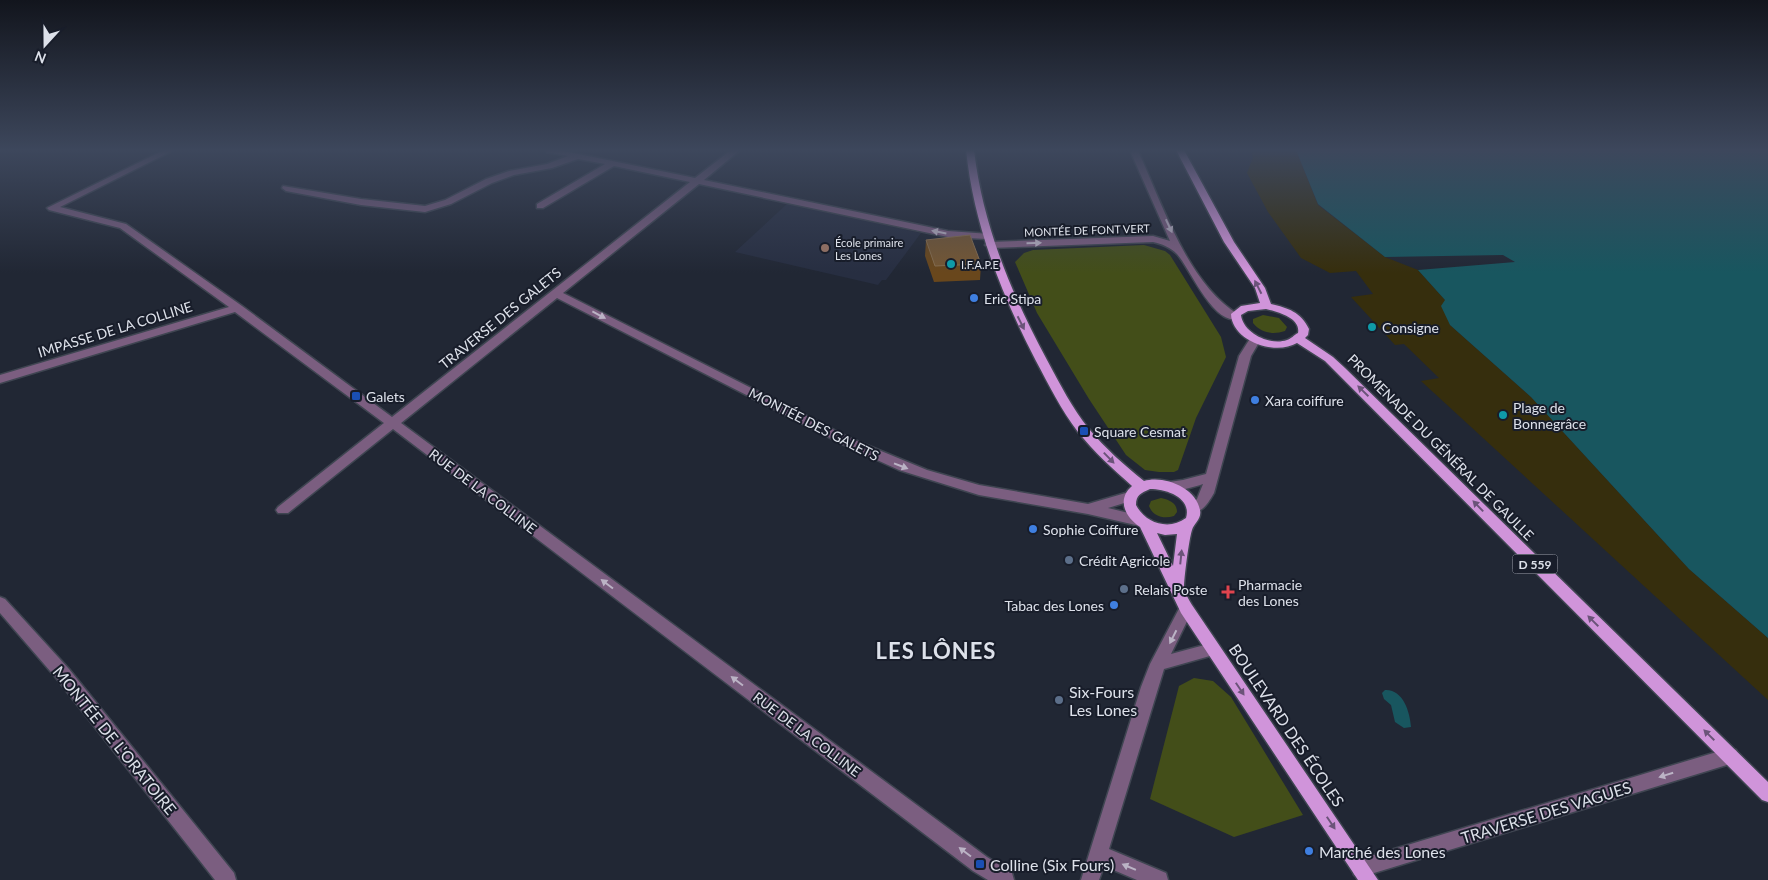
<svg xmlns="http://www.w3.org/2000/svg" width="1768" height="880" font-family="Lato,sans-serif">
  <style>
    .built { fill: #272e41 }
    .green { fill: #434e19 }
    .sand { fill: #362e0d }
    .water { fill: #18565f }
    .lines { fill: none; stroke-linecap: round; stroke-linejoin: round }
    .minor-casing { stroke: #3f4551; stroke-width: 3 }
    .major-casing { stroke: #3f4551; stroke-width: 3 }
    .minor { fill: #7b5e80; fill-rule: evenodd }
    .major { fill: #d094da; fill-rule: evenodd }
    .wall { fill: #69471c }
    .building { fill: #755733; stroke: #866d4f }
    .oneway { fill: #bbb3c5 }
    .oneway2 { fill: #6b5379 }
    .education-dot { fill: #8d6e63; stroke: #181d2a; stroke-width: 2 }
    .culture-dot { fill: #0f9aa8; stroke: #181d2a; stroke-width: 2 }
    .shop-dot { fill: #3f7fe0; stroke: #181d2a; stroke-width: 2 }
    .transit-dot { fill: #1a4fb4; stroke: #181d2a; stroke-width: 2 }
    .service-dot { fill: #5c6f8a; stroke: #181d2a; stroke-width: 2 }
    .health-dot { fill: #e0444e; stroke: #181d2a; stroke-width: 2 }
    .labels { text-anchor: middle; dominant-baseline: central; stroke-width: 4; stroke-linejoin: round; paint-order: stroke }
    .far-street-label { font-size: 11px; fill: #dde1ea; stroke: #181d2a }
    .far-poi-label { font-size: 11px; fill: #dde1ea; stroke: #181d2a; text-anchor: start }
    .shield { fill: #181d2a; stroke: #a2a6b0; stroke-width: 1 }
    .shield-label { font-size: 12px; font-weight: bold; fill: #dde1ea }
    .poi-label { font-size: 14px; fill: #dde1ea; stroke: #181d2a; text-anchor: start }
    .street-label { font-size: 14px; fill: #dde1ea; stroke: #181d2a }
    .near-poi-label { font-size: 16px; fill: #dde1ea; stroke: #181d2a; text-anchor: start }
    .near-street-label { font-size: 16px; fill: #dde1ea; stroke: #181d2a }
    .near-district-label { font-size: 22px; font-weight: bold; letter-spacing: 1px; fill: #dde1ea; stroke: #181d2a }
  </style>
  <rect width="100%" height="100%" fill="#212734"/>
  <path class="built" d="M788 203 921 233 886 280H882L878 285 735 252Z"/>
  <path class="green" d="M1144 245 1165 251 1170 255 1221 337 1226 357 1196 418 1178 470 1174 472H1159L1145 470 1126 455 1089 399 1037 313 1015 262 1024 253 1033 250Z
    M1263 315 1279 318 1287 327 1285 331C1273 335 1261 333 1253 323V319Z
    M1161 498C1170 500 1177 503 1177 512L1174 516C1164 519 1153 517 1149 506L1151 501Z
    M1194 678 1213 681 1231 697 1303 815 1234 837 1150 799 1179 686Z"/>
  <path class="sand" d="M1243 150H1296L1318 205 1385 257 1418 270 1446 301 1450 325 1531 397 1689 569 1768 638V700L1421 381 1439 378 1404 344 1395 345 1351 297 1373 294 1356 271 1330 273 1301 258 1268 212 1247 173 1253 157 1251 152Z"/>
  <path class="water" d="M1296 150H1768V638L1689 569 1531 397 1450 325 1441 306 1445 300 1418 270 1515 262 1503 255 1385 257 1318 204Z
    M1385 690C1403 689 1410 712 1411 727L1404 728 1395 722 1391 705 1384 699 1382 693Z"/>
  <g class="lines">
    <defs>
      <path id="minor" d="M164 150H174L60 207 126 224 242 306 392 417 690 182 614 166 543 208H537V204L605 164 578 159 552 168 514 175 492 183 451 204 425 212 361 205 286 191 282 188 283 186 361 199 425 206 445 200 486 179 509 171 547 164 568 156 546 152 545 150H559L695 178 731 150H740L704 180 948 231 990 234V238L987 239 948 237 699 184 563 293 852 439 927 470 979 485 1088 504 1129 492 1134 494 1136 497 1134 500 1108 508 1145 517 1147 521 1145 525 1140 526 1088 514 979 495 899 470 844 445 557 298 401 423 987 857 1012 873 1014 880H988L973 871 393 429 288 513H278L276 510 278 507 384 423 235 312 0 383V375L229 307 120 228 49 210 47 208Z
        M1132 150H1140L1139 153C1163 206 1188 284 1239 315L1240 317 1239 319C1213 326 1190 268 1177 254 1170 247 1162 244 1153 242L990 248 985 245 990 242 1153 236 1170 241 1131 153Z
        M1255 336 1261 339 1251 356 1214 493C1208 503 1202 515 1189 511L1187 508 1197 499 1203 484C1190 488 1176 493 1162 489L1160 486 1162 483 1183 480 1206 474 1239 356 1251 337Z
        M0 597 5 599 69 669 234 873 236 880H215L57 679 0 613Z
        M1186 603 1191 605 1193 609 1171 654 1212 643 1217 644 1220 649 1217 654 1164 669 1109 849 1166 873 1168 880H1137L1104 866 1099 880H1081L1141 687 1150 664 1181 605Z
        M1730 748 1736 750 1739 756 1736 762 1730 764 1361 877 1354 875 1352 868 1354 861 1361 859Z"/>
      <path id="major" d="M966 150H974C983 226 1011 293 1047 360 1060 384 1072 408 1089 429 1105 448 1124 465 1144 481 1163 475 1196 487 1200 510 1202 519 1194 523 1192 530 1189 539 1184 578 1184 588 1185 593 1189 600 1192 605L1378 880H1358L1181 613 1140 527C1124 516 1117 499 1132 486 1113 469 1094 452 1078 432 1061 410 1049 385 1036 361 1001 293 974 226 966 150ZM1150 489C1167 489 1192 498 1186 518 1169 531 1145 523 1136 505 1136 495 1141 493 1150 489ZM1157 533 1165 535 1177 534 1173 566Z
        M1176 150H1184L1234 242 1265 288 1271 304C1288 308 1301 312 1309 329L1308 335 1305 338 1333 357 1345 368 1768 782V802L1762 800 1325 361 1297 343C1275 356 1232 341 1231 314L1241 306 1260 303 1255 288 1224 242ZM1266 309C1278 312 1301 318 1298 333 1294 335 1291 339 1287 340 1270 346 1243 333 1241 315L1248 311Z"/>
    </defs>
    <use href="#minor" class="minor-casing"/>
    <use href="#major" class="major-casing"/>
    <use href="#minor" class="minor"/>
    <use href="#major" class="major"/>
  </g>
  <path class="wall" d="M926 240 981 264 980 280 934 282 925 256Z"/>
  <path class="building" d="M970 235 981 264 935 266 926 240Z"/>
  <defs><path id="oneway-solid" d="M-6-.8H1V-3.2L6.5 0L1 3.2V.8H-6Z" transform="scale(1.25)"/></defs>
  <g class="oneway">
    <use href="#oneway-solid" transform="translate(1169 226) rotate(65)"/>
    <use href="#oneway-solid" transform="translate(939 232) rotate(-169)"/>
    <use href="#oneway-solid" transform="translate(1034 243) rotate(-2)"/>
    <use href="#oneway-solid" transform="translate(599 315) rotate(28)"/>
    <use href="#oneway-solid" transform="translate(901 466) rotate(21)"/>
    <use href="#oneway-solid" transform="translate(607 584) rotate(-143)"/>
    <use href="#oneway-solid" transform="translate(1173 637) rotate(117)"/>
    <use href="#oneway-solid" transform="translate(737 681) rotate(-143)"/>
    <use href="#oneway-solid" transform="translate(1666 775) rotate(163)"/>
    <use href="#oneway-solid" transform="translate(965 852) rotate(-143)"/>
    <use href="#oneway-solid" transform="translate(1129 867) rotate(-157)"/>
  </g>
  <g class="oneway2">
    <use href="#oneway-solid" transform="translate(1258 287) rotate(-117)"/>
    <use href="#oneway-solid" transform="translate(1021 323) rotate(63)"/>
    <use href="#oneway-solid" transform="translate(1363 391) rotate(-136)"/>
    <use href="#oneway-solid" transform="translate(1109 458) rotate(46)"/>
    <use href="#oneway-solid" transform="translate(1478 506) rotate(-134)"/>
    <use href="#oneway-solid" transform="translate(1181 557) rotate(-84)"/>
    <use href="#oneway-solid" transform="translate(1593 621) rotate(-135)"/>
    <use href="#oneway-solid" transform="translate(1240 689) rotate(56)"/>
    <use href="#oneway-solid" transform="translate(1709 735) rotate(-135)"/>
    <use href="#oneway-solid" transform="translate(1331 823) rotate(56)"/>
  </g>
  <linearGradient id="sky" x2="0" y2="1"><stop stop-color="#12151d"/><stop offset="0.55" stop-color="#3d475c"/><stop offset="1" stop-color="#3d475c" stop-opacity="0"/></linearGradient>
  <rect width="1768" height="273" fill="url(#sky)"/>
  <circle class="education-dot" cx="825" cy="248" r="5"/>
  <g class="culture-dot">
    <circle cx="951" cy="264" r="5"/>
    <circle cx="1372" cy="327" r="5"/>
    <circle cx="1503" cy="415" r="5"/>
  </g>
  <g class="shop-dot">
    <circle cx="974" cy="298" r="5"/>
    <circle cx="1255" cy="400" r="5"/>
    <circle cx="1033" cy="529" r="5"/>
    <circle cx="1114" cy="605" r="5"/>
    <circle cx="1309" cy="851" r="5"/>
  </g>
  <g class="transit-dot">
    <rect x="351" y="391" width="10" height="10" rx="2.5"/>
    <rect x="1079" y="426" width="10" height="10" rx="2.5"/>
    <rect x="975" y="859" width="10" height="10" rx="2.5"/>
  </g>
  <g class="service-dot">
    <circle cx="1069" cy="560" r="5"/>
    <circle cx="1124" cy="589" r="5"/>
    <circle cx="1059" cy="700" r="5"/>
  </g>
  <path class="health-dot" d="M1225.5 584.5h5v5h5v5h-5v5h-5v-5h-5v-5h5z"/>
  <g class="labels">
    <g class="far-street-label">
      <text transform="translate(1087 230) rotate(-2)">MONTÉE DE FONT VERT</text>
    </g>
    <g class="far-poi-label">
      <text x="835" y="242">École primaire<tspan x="835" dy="13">Les Lones</tspan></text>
      <text x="961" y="264">I.F.A.P.E</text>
    </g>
    <rect class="shield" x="1512.5" y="554.5" width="45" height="19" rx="4"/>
    <g class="shield-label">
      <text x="1535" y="564">D 559</text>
    </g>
    <g class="poi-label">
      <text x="984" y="298">Eric Stipa</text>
      <text x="1382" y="327">Consigne</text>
      <text x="366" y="396">Galets</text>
      <text x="1265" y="400">Xara coiffure</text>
      <text x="1513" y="407">Plage de<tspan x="1513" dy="16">Bonnegrâce</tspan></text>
      <text x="1094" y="431">Square Cesmat</text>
      <text x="1043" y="529">Sophie Coiffure</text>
      <text x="1079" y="560">Crédit Agricole</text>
      <text x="1238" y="584">Pharmacie<tspan x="1238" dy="16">des Lones</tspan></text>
      <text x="1134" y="589">Relais Poste</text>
      <text x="1104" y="605" text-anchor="end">Tabac des Lones</text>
    </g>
    <g class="street-label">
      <text transform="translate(500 318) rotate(-39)">TRAVERSE DES GALETS</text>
      <text transform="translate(115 329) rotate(-17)">IMPASSE DE LA COLLINE</text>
      <text transform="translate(814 424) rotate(27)">MONTÉE DES GALETS</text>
      <text transform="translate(1441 447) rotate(45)">PROMENADE DU GÉNÉRAL DE GAULLE</text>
      <text transform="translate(483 491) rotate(37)">RUE DE LA COLLINE</text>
      <text transform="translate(807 734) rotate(37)">RUE DE LA COLLINE</text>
    </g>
    <g class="near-poi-label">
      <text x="1069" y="691">Six-Fours<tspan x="1069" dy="18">Les Lones</tspan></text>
      <text x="1319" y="851">Marché des Lones</text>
      <text x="990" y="864">Colline (Six Fours)</text>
    </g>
    <g class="near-street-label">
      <text transform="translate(1287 725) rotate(56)">BOULEVARD DES ÉCOLES</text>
      <text transform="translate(115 740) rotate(51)">MONTÉE DE L'ORATOIRE</text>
      <text transform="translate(1546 812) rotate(-17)">TRAVERSE DES VAGUES</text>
    </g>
    <g class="near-district-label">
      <text x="936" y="650">LES LÔNES</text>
    </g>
  </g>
  <g transform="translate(45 45) rotate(201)" stroke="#181d2a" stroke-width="4" paint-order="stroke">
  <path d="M0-4L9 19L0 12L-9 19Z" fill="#dde1ea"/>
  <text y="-8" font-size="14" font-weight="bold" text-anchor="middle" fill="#dde1ea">N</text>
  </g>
</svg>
